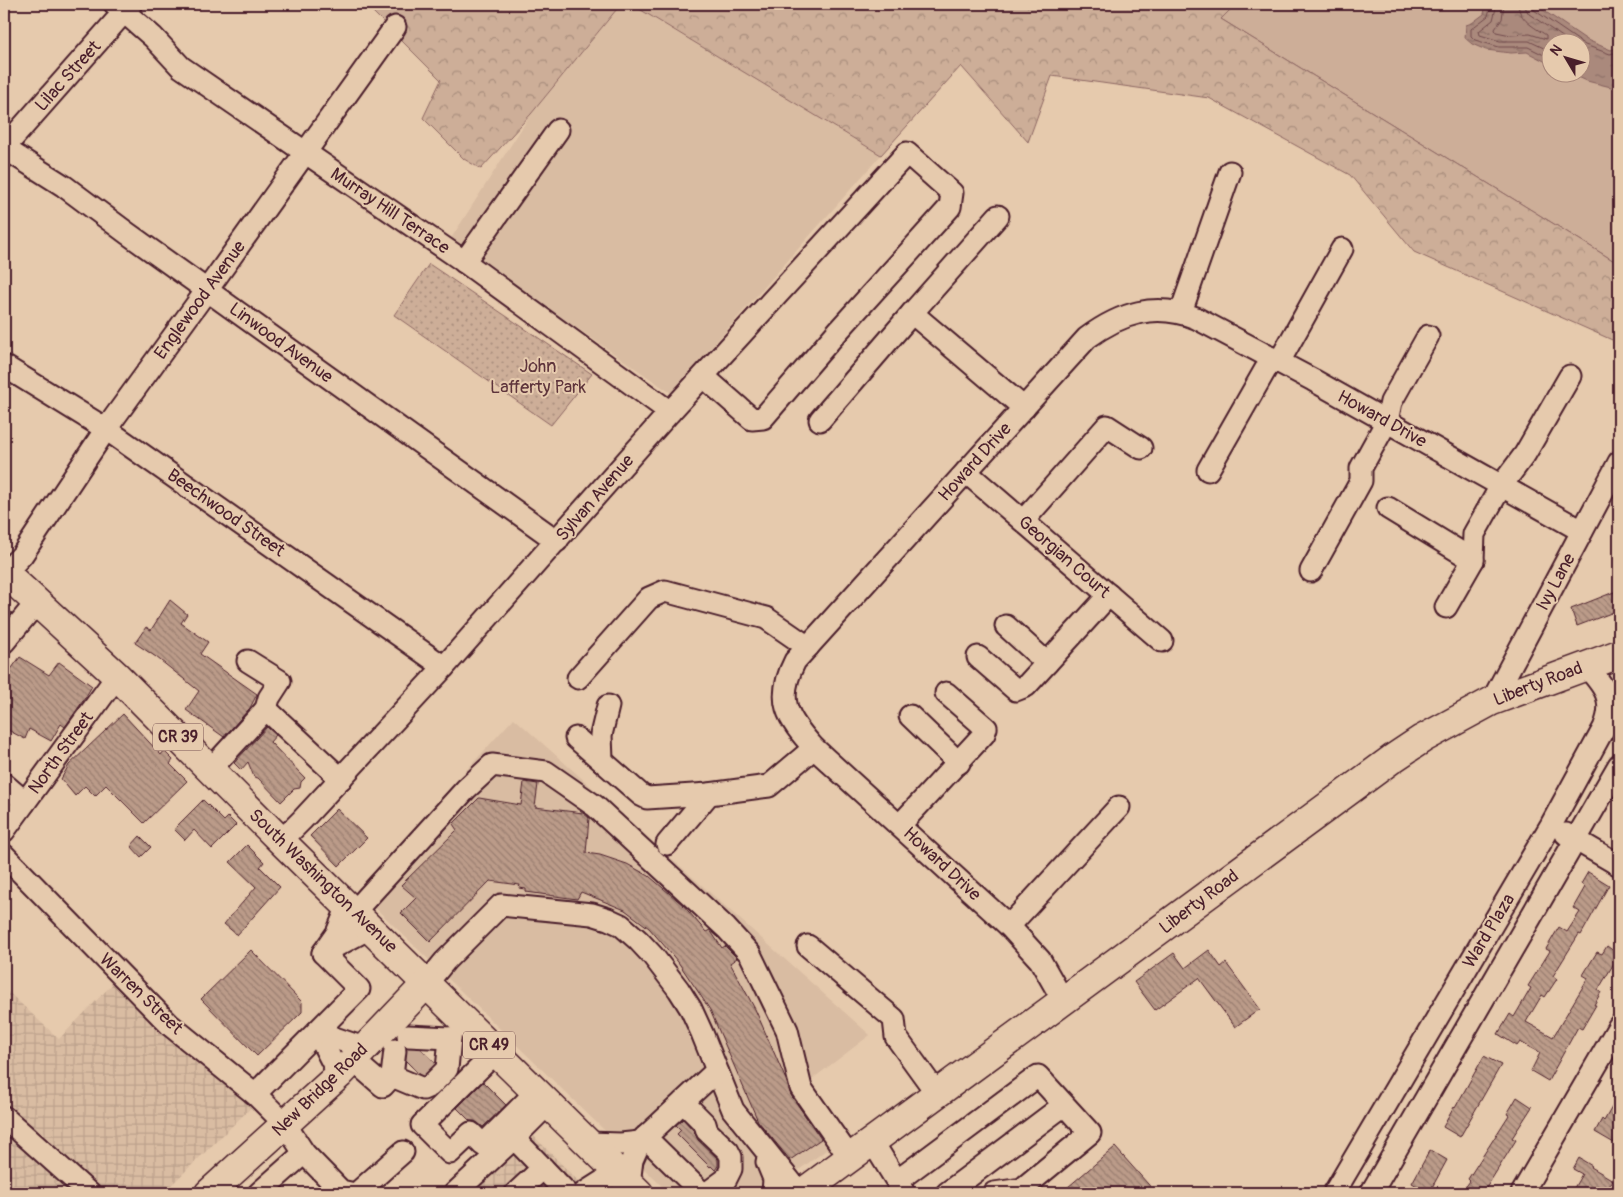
<svg xmlns="http://www.w3.org/2000/svg" width="1623" height="1197" font-family="Pangolin,sans-serif">
  <style>
    .built { fill: #d9bca2 }
    .industrial { fill: url(#industrial-grid) }
    .green { fill: #cdae98; stroke: #8c6662; fill-rule: evenodd }
    .forest { fill: url(#forest-crowns); stroke: #8c6662 }
    .park { fill: url(#park-dots); stroke: #8c6662 }
    .water { fill: url(#water-ripples); stroke: #845f5c }
    .lines { fill: none; stroke-linecap: round; stroke-linejoin: round }
    .shore { stroke: #70494b; stroke-width: 1 }
    .building { fill: url(#building-back-hatch); stroke: #4a1f2b }
    .minor-tunnel { stroke: #c7a893; stroke-width: 21; stroke-dasharray: 21 11; stroke-linecap: butt }
    .minor-casing { stroke: #4a1f2b; stroke-width: 25 }
    .major-casing { stroke: #4a1f2b; stroke-width: 31 }
    .minor { stroke: #e6caad; stroke-width: 21 }
    .major { stroke: #e6caad; stroke-width: 28 }
    .labels { text-anchor: middle; dominant-baseline: central; stroke-width: 4; stroke-linejoin: round; paint-order: stroke }
    .shield { fill: #e6caad; stroke: #795252; stroke-width: 1 }
    .shield-label { font-size: 16px; font-weight: bold; fill: #4a1f2b }
    .street-label { font-size: 18px; fill: #4a1f2b; stroke: #e6caad }
    .park-label { font-size: 18px; fill: #5e343b; stroke: #e6caad }
  </style>
  <defs>
    <pattern id="industrial-grid" width="8" height="8" patternUnits="userSpaceOnUse" patternTransform="scale(1.25)"><rect width="8" height="8" fill="#d9bca2"/><path d="M0 4h8M4 0v8" fill="none" stroke="#bca18c"/></pattern>
    <pattern id="forest-crowns" width="20" height="18" patternUnits="userSpaceOnUse" patternTransform="scale(1.25)"><rect width="20" height="18" fill="#cdae98"/><path d="M2 6a3 3 0 1 1 6 0M12 15a3 3 0 1 1 6 0" fill="none" stroke="#a88d7c"/></pattern>
    <pattern id="park-dots" width="8" height="8" patternUnits="userSpaceOnUse" patternTransform="scale(1.25)"><rect width="8" height="8" fill="#cdae98"/><path d="M2 2h.1M6 6h.1" fill="none" stroke="#a88d7c" stroke-width="1.8" stroke-linecap="round"/></pattern>
    <pattern id="water-ripples" width="26" height="14" patternUnits="userSpaceOnUse" patternTransform="scale(1.25)"><rect width="26" height="14" fill="#aa897c"/><path d="M2 4q2-2 4 0t4 0M15 11q2-2 4 0t4 0" fill="none" stroke="#8c6f66"/></pattern>
    <pattern id="building-back-hatch" width="6" height="6" patternUnits="userSpaceOnUse" patternTransform="scale(1.25)"><rect width="6" height="6" fill="#bb9b89"/><path d="M-1 5l2 2M0 0l6 6M5-1l2 2" fill="none" stroke="#9a7e70"/></pattern>
  </defs>
  <rect width="100%" height="100%" fill="#e6caad"/>
  <filter id="ink" filterUnits="userSpaceOnUse"><feTurbulence type="fractalNoise" baseFrequency=".02" numOctaves="2"/><feDisplacementMap in="SourceGraphic" scale="10" xChannelSelector="R" yChannelSelector="G"/><feConvolveMatrix kernelMatrix="1 2 1 2 8 2 1 2 1" color-interpolation-filters="sRGB"/></filter>
  <g filter="url(#ink)">
    <g class="built">
      <path d="M 621,4 L 631,4 L 881,155 L 671,393 L 450,240 L 531,114 Z"/>
      <path d="M 514,718 L 870,1035 L 807,1083 L 840,1140 L 767,1193 L 669,1193 L 357,890 Z"/>
    </g>
    <g class="industrial">
      <path d="M 130,966 L 259,1100 L 163,1193 L 4,1193 L 4,988 L 59,1039 Z"/>
      <path d="M 519,1121 L 590,1193 L 441,1193 Z"/>
    </g>
    <path class="green" d="M 1236,4 L 1619,4 L 1619,264 L 1221,19 ZM 1550,42 L 1580,42 L 1580,72 L 1550,72 Z"/>
    <g class="forest">
      <path d="M 365,4 L 621,4 L 531,114 L 481,169 L 464,159 L 423,118 L 441,80 Z"/>
      <path d="M 631,4 L 1236,4 L 1221,19 L 1619,264 L 1619,343 L 1414,252 L 1350,175 L 1209,98 L 1052,76 L 1028,142 L 961,66 L 881,155 Z"/>
    </g>
    <path class="park" d="M 429,264 L 592,374 L 551,425 L 394,315 Z"/>
    <path class="water" d="M 1486,4 L 1534,4 L 1587,40 L 1611,50 L 1619,47 L 1619,89 L 1587,81 L 1569,73 L 1580,72 L 1580,42 L 1550,42 L 1550,64 L 1527,52 L 1511,53 L 1486,50 L 1472,44 L 1465,38 L 1466,25 L 1472,23 L 1484,14 Z"/>
    <g class="lines">
      <g class="shore">
        <path d="M 1491,4 L 1488,16 L 1471,29 L 1471,36 L 1475,40 L 1499,47 L 1528,47 L 1550,58"/>
        <path d="M 1497,4 L 1493,20 L 1479,31 L 1480,35 L 1500,41 L 1529,41 L 1550,51"/>
        <path d="M 1504,4 L 1502,19 L 1495,29 L 1496,32 L 1511,35 L 1530,34 L 1546,39 L 1546,35 C 1534,27 1519,20 1518,4"/>
        <path d="M 1525,4 L 1526,9 L 1529,14 L 1570,42"/>
        <path d="M 1532,4 L 1534,10 L 1585,45 L 1610,54 L 1619,52"/>
      </g>
    </g>
    <g class="building">
      <path d="M 1619,590 L 1619,610 L 1577,626 L 1571,609 Z"/>
      <path d="M 170,600 L 187,614 L 181,623 L 208,642 L 200,654 L 257,694 L 250,708 L 224,737 L 186,710 L 199,691 L 156,657 L 135,643 L 146,627 L 151,630 Z"/>
      <path d="M 4,605 L 12,613 L 4,623 Z"/>
      <path d="M 20,657 L 49,675 L 59,662 L 92,686 L 85,698 L 65,727 L 61,724 L 51,741 L 29,729 L 25,739 L 4,728 L 4,679 Z"/>
      <path d="M 123,714 L 161,755 L 164,751 L 173,760 L 170,764 L 187,781 L 144,823 L 106,785 L 95,796 L 85,786 L 75,796 L 61,779 L 69,765 Z"/>
      <path d="M 267,727 L 276,735 L 270,742 L 305,778 L 301,782 L 300,788 L 294,789 L 281,802 L 258,778 L 254,777 L 248,762 L 241,770 L 234,763 Z"/>
      <path d="M 524,782 L 538,784 L 535,807 L 583,813 L 589,818 L 586,853 L 600,855 L 627,864 L 649,876 L 683,905 L 706,932 L 710,930 L 722,948 L 725,946 L 737,958 L 730,963 L 755,1009 L 786,1080 L 791,1095 L 821,1139 L 790,1160 L 758,1121 L 710,1010 L 699,993 L 678,962 L 662,943 L 649,928 L 625,910 L 581,892 L 577,899 L 526,892 L 526,889 L 519,888 L 520,885 L 490,881 L 430,942 L 401,913 L 416,898 L 401,885 L 457,830 L 453,824 L 479,798 L 521,805 Z"/>
      <path d="M 203,800 L 224,821 L 228,817 L 236,825 L 212,849 L 194,830 L 185,840 L 174,829 Z"/>
      <path d="M 337,809 L 367,838 L 339,866 L 310,836 Z"/>
      <path d="M 140,836 L 151,847 L 141,857 L 131,846 Z"/>
      <path d="M 247,845 L 264,862 L 260,867 L 280,887 L 237,935 L 224,924 L 256,887 L 230,862 Z"/>
      <path d="M 1588,872 L 1609,885 L 1581,935 L 1579,934 L 1553,976 L 1557,979 L 1545,997 L 1542,995 L 1526,1022 L 1553,1037 L 1588,978 L 1583,975 L 1597,952 L 1602,954 L 1607,946 L 1619,955 L 1598,990 L 1601,992 L 1594,1005 L 1596,1005 L 1582,1029 L 1578,1027 L 1548,1081 L 1531,1071 L 1540,1053 L 1520,1042 L 1517,1046 L 1498,1034 L 1510,1014 L 1514,1017 L 1531,988 L 1528,986 L 1550,951 L 1546,949 L 1559,927 L 1567,932 L 1580,912 L 1573,908 L 1585,887 L 1581,884 Z"/>
      <path d="M 251,950 L 302,1002 L 302,1012 L 257,1056 L 201,999 Z"/>
      <path d="M 1209,950 L 1221,967 L 1226,963 L 1260,1009 L 1235,1027 L 1199,978 L 1155,1010 L 1134,982 L 1174,953 L 1185,968 Z"/>
      <path d="M 407,1048 L 421,1049 L 435,1063 L 423,1075 L 419,1074 L 406,1061 Z"/>
      <path d="M 1484,1056 L 1501,1065 L 1460,1137 L 1443,1127 L 1454,1107 L 1455,1108 Z"/>
      <path d="M 483,1082 L 506,1105 L 483,1127 L 475,1121 L 470,1121 L 457,1108 Z"/>
      <path d="M 1619,1095 L 1619,1134 L 1614,1143 L 1595,1132 L 1602,1119 L 1604,1121 Z"/>
      <path d="M 1517,1097 L 1532,1107 L 1512,1138 L 1516,1140 L 1483,1193 L 1461,1193 L 1470,1181 L 1468,1179 L 1509,1115 L 1507,1114 Z"/>
      <path d="M 683,1119 L 694,1131 L 698,1140 L 718,1159 L 718,1166 L 715,1170 L 711,1166 L 710,1167 L 677,1134 L 681,1130 L 676,1125 Z"/>
      <path d="M 1115,1147 L 1156,1193 L 1061,1193 Z"/>
      <path d="M 1430,1150 L 1447,1160 L 1429,1193 L 1414,1193 L 1417,1186 L 1412,1183 Z"/>
      <path d="M 1579,1158 L 1592,1166 L 1591,1167 L 1613,1180 L 1605,1193 L 1583,1193 L 1574,1188 L 1582,1174 L 1573,1169 Z"/>
    </g>
    <g class="lines">
      <g class="minor-tunnel">
        <path d="M 407,1061 L 420,1048"/>
        <path d="M 419,1074 L 433,1061"/>
      </g>
      <g class="minor-casing">
        <g id="minor">
          <path d="M 115,4 L 153,37 L 181,67 L 459,258 L 670,412"/>
          <path d="M 4,148 L 64,186 L 127,233 L 557,541"/>
          <path d="M 4,148 L 131,4"/>
          <path d="M 998,216 L 912,313 L 1024,408"/>
          <path d="M 464,262 L 558,130"/>
          <path d="M 1181,312 L 1230,172"/>
          <path d="M 1279,362 L 1342,249"/>
          <path d="M 4,366 L 106,429 L 444,667"/>
          <path d="M 820,420 L 912,313"/>
          <path d="M 1208,470 L 1272,358"/>
          <path d="M 966,472 L 1162,641"/>
          <path d="M 1388,508 L 1473,560"/>
          <path d="M 1023,521 L 1107,426 L 1141,448"/>
          <path d="M 1311,571 L 1361,481 L 1361,468 L 1387,421 L 1391,402 L 1428,336"/>
          <path d="M 5,573 L 22,555 L 106,429 L 207,290 L 395,27"/>
          <path d="M 1446,607 L 1473,560 L 1474,534 L 1501,486 L 1525,454 L 1570,376"/>
          <path d="M 1006,626 L 1047,663"/>
          <path d="M 4,642 L 37,602"/>
          <path d="M 978,657 L 1016,690 L 1026,686 L 1109,595"/>
          <path d="M 248,661 L 280,681 L 269,698 L 266,709"/>
          <path d="M 578,678 L 649,598 L 665,591 L 766,618 L 808,647"/>
          <path d="M 1492,701 L 1619,462"/>
          <path d="M 910,716 L 959,763"/>
          <path d="M 576,738 L 641,795 L 647,798 L 709,794"/>
          <path d="M 602,760 L 601,735 L 608,706"/>
          <path d="M 210,770 L 266,709 L 341,779"/>
          <path d="M 4,784 L 25,802"/>
          <path d="M 900,825 L 984,734 L 986,728 L 946,693"/>
          <path d="M 4,831 L 117,676"/>
          <path d="M 1566,834 L 1619,865"/>
          <path d="M 281,841 L 302,820 L 444,667 L 670,412 L 703,376 L 907,153 L 952,193 L 950,207 L 838,331 L 763,418 L 752,419 L 703,376"/>
          <path d="M 667,844 L 709,794 L 769,786 L 814,748"/>
          <path d="M 4,855 L 170,1025 L 255,1094 L 285,1124 L 304,1153 L 341,1191 L 350,1193"/>
          <path d="M 348,906 L 337,933 L 323,953 L 370,928"/>
          <path d="M 354,912 L 466,789 L 492,765 L 546,772 L 595,806 L 726,928 L 750,954 L 787,1030 L 801,1088 L 850,1158"/>
          <path d="M 1009,926 L 1119,807"/>
          <path d="M 808,946 L 894,1019 L 896,1037 L 938,1095"/>
          <path d="M 427,983 L 445,961 L 501,905 L 592,914 L 608,919 L 621,925 L 638,940 L 653,956 L 679,990 L 691,1009 L 702,1033 L 733,1110 L 800,1193"/>
          <path d="M 1064,1002 L 1040,960 L 1009,926 L 814,748 C 787,718 775,700 795,661 L 1087,338 C 1121,313 1155,302 1196,318 L 1313,380 L 1582,531"/>
          <path d="M 317,1032 L 364,1048"/>
          <path d="M 317,1032 L 339,1075"/>
          <path d="M 408,1036 L 450,1038"/>
          <path d="M 496,1052 L 422,1125 L 450,1153 L 471,1133 L 483,1145 L 536,1092"/>
          <path d="M 353,1060 L 383,1086 L 392,1076 L 395,1050"/>
          <path d="M 392,1076 L 423,1089 L 430,1086 L 447,1069 L 450,1038"/>
          <path d="M 255,1094 L 359,989 L 323,953"/>
          <path d="M 683,1102 L 705,1124 L 707,1131 L 728,1151 L 731,1157 L 731,1169 L 726,1179 L 707,1193"/>
          <path d="M 548,1104 L 514,1138 L 567,1193"/>
          <path d="M 4,1117 L 89,1193"/>
          <path d="M 645,1137 L 702,1193"/>
          <path d="M 872,1141 L 904,1193"/>
          <path d="M 588,1143 L 621,1144 L 640,1142"/>
          <path d="M 769,1156 L 767,1162 L 774,1179 L 773,1193"/>
          <path d="M 897,1181 L 1038,1076 L 1090,1133 L 1022,1189 L 994,1193"/>
          <path d="M 629,1184 L 632,1160 L 640,1142 L 711,1076 L 718,1073"/>
          <path d="M 259,1193 L 304,1153"/>
          <path d="M 357,1193 L 403,1152"/>
          <path d="M 455,1193 L 514,1138"/>
          <path d="M 516,1193 L 543,1168"/>
          <path d="M 584,1193 L 617,1172"/>
          <path d="M 947,1193 L 1064,1105"/>
          <path d="M 1334,1193 L 1551,825 L 1604,728 C 1616,700 1604,686 1586,666"/>
          <path d="M 1371,1193 L 1619,765"/>
          <path d="M 1522,1193 L 1619,1026"/>
        </g>
      </g>
      <g class="major-casing">
        <g id="major">
          <path d="M 4,572 L 117,676 L 281,841 L 639,1193"/>
          <path d="M 209,1193 L 339,1075 L 427,983"/>
          <path d="M 802,1193 L 1392,759 L 1422,739 L 1492,701 L 1619,654"/>
        </g>
      </g>
      <use href="#minor" class="minor"/>
      <use href="#major" class="major"/>
    </g>
  </g>
  <g class="labels">
    <g class="shield">
      <rect x="153" y="723.5" width="50" height="27" rx="4"/>
      <rect x="463" y="1031.5" width="52" height="27" rx="4"/>
    </g>
    <g class="shield-label">
      <text x="178" y="737">CR 39</text>
      <text x="489" y="1045">CR 49</text>
    </g>
    <g class="street-label">
      <text transform="translate(68 76) rotate(-48)">Lilac Street</text>
      <text transform="translate(390 211) rotate(34)">Murray Hill Terrace</text>
      <text transform="translate(200 300) rotate(-54)">Englewood Avenue</text>
      <text transform="translate(281 343) rotate(36)">Linwood Avenue</text>
      <text transform="translate(1382 419) rotate(29)">Howard Drive</text>
      <text transform="translate(975 462) rotate(-48)">Howard Drive</text>
      <text transform="translate(595 498) rotate(-49)">Sylvan Avenue</text>
      <text transform="translate(226 513) rotate(35)">Beechwood Street</text>
      <text transform="translate(1064 557) rotate(41)">Georgian Court</text>
      <text transform="translate(1556 582) rotate(-62)">Ivy Lane</text>
      <text transform="translate(1538 684) rotate(-21)">Liberty Road</text>
      <text transform="translate(61 753) rotate(-54)">North Street</text>
      <text transform="translate(942 864) rotate(43)">Howard Drive</text>
      <text transform="translate(323 881) rotate(44)">South Washington Avenue</text>
      <text transform="translate(1199 902) rotate(-37)">Liberty Road</text>
      <text transform="translate(1489 931) rotate(-59)">Ward Plaza</text>
      <text transform="translate(141 994) rotate(44)">Warren Street</text>
      <text transform="translate(320 1090) rotate(-44)">New Bridge Road</text>
    </g>
    <g class="park-label">
      <text x="538" y="366">John<tspan x="538" dy="21">Lafferty Park</tspan></text>
    </g>
  </g>
  <rect width="1623" height="1197" fill="none" stroke="#e6caad" stroke-width="20"/>
  <rect x="10" y="10" width="1603" height="1177" fill="none" stroke="#4a1f2b" stroke-width="2" filter="url(#ink)"/>
  <g transform="translate(1566 58) rotate(308)"><circle r="24" fill="#e6caad" stroke="#a88679"/>
  <path d="M0-4L9 19L0 12L-9 19Z" fill="#4a1f2b"/>
  <text y="-8" font-size="14" font-weight="bold" text-anchor="middle" fill="#4a1f2b">N</text>
  </g>
</svg>
